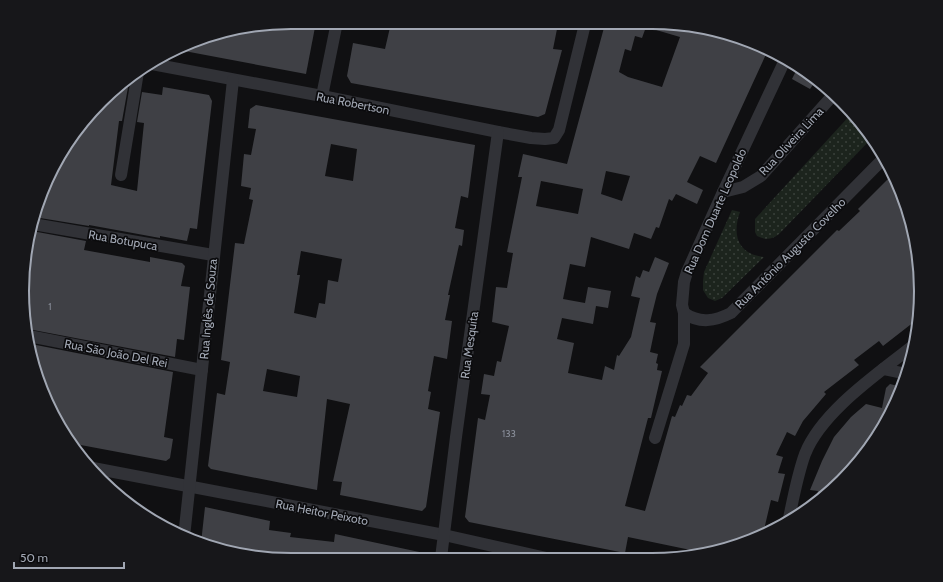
<svg xmlns="http://www.w3.org/2000/svg" width="943" height="582" font-family="Cabin,sans-serif">
  <style>
    .green { fill: url(#green-dots) }
    .building { fill: #3f4045; fill-rule: evenodd }
    .lines { fill: none; stroke-linecap: round; stroke-linejoin: round }
    .minor { stroke: #313237; stroke-width: 12 }
    .labels { text-anchor: middle; dominant-baseline: central; stroke-width: 3.5; stroke-linejoin: round; paint-order: stroke }
    .number-label { font-size: 10px; fill: #888d98 }
    .street-label { font-size: 12px; fill: #a1a7b3; stroke: #0b0b0d }
    .rim { fill: none; stroke: #a1a7b3; stroke-width: 2 }
  </style>
  <defs>
    <pattern id="green-dots" width="8" height="8" patternUnits="userSpaceOnUse"><rect width="8" height="8" fill="#1c241d"/><path d="M2 2h.1M6 6h.1" fill="none" stroke="#3a413b" stroke-width="1.8" stroke-linecap="round"/></pattern>
  </defs>
  <rect width="100%" height="100%" fill="#101012"/>
  <g class="green">
    <path d="M 853,112 L 872,138 L 779,234 C 771,240 766,240 757,236 L 755,232 L 755,219 Z"/>
    <path d="M 732,210 L 740,212 C 732,234 737,254 764,257 L 722,298 L 715,301 L 708,298 L 703,290 L 703,281 L 704,272 Z"/>
  </g>
  <g class="building">
    <path d="M 291,22 L 316,22 L 306,74 L 179,50 L 205,36 Z"/>
    <path d="M 391,23 L 558,24 L 553,49 L 562,50 L 545,114 L 538,117 L 351,83 L 347,76 L 353,43 L 385,49 Z"/>
    <path d="M 605,24 L 675,24 L 685,27 L 687,24 L 755,42 L 768,50 L 716,163 L 700,156 L 687,182 L 703,190 L 697,204 L 676,194 L 672,201 L 669,199 L 659,228 L 656,227 L 651,239 L 634,233 L 629,249 L 591,237 L 585,267 L 570,264 L 563,299 L 585,303 L 588,287 L 611,291 L 608,308 L 596,306 L 593,324 L 562,318 L 557,339 L 574,343 L 568,373 L 602,380 L 605,366 L 614,370 L 617,355 L 619,356 L 631,337 L 640,298 L 631,296 L 636,276 L 640,278 L 643,270 L 649,272 L 655,257 L 669,263 L 657,294 L 650,322 L 656,323 L 650,352 L 658,354 L 656,363 L 658,364 L 657,370 L 662,371 L 651,418 L 648,418 L 625,506 L 645,511 L 672,416 L 675,417 L 680,405 L 682,406 L 687,395 L 691,396 L 708,373 L 700,367 L 837,230 L 839,231 L 860,211 L 858,209 L 893,174 L 907,204 L 919,256 L 920,308 L 919,318 L 883,346 L 879,341 L 854,360 L 859,365 L 824,392 L 826,394 L 803,421 L 795,436 L 787,432 L 776,455 L 783,457 L 778,473 L 785,474 L 778,502 L 771,500 L 763,534 L 722,551 L 717,552 L 705,549 L 705,553 L 628,537 L 625,553 L 469,522 L 465,517 L 478,418 L 485,420 L 490,395 L 481,394 L 484,374 L 494,376 L 497,361 L 501,362 L 509,326 L 492,322 L 496,287 L 507,288 L 513,253 L 507,252 L 522,177 L 518,177 L 523,154 L 567,164 ZM 646,27 L 680,37 L 662,87 L 628,77 L 619,72 L 625,49 L 631,51 L 635,36 L 642,38 ZM 606,171 L 630,176 L 622,201 L 601,194 ZM 541,181 L 583,189 L 578,214 L 536,206 Z"/>
    <path d="M 798,67 L 817,79 L 810,89 L 792,79 Z"/>
    <path d="M 130,76 L 122,121 L 119,121 L 111,185 L 137,191 L 144,123 L 137,122 L 142,92 L 162,95 L 163,87 L 209,95 L 212,101 L 197,229 L 190,228 L 187,241 L 160,236 L 160,238 L 89,225 L 89,226 L 34,217 L 36,205 L 67,141 Z"/>
    <path d="M 256,105 L 475,145 L 468,198 L 461,196 L 455,228 L 464,230 L 462,246 L 459,245 L 448,295 L 450,295 L 445,320 L 452,321 L 447,359 L 434,356 L 428,391 L 431,392 L 428,409 L 440,412 L 426,507 L 422,511 L 340,495 L 342,482 L 333,481 L 350,404 L 327,399 L 317,490 L 211,469 L 208,466 L 217,393 L 225,395 L 230,362 L 221,360 L 235,243 L 244,244 L 253,200 L 249,199 L 251,188 L 241,186 L 244,154 L 251,155 L 256,129 L 248,128 L 250,109 ZM 331,144 L 357,149 L 353,181 L 325,176 ZM 301,251 L 342,259 L 338,282 L 328,280 L 325,304 L 319,303 L 316,318 L 294,313 L 300,275 L 297,275 ZM 267,369 L 300,376 L 297,397 L 263,391 Z"/>
    <path d="M 32,231 L 86,241 L 84,250 L 150,262 L 150,257 L 182,263 L 185,266 L 181,286 L 190,287 L 184,340 L 177,339 L 175,357 L 28,329 L 22,290 Z"/>
    <path d="M 31,344 L 173,372 L 164,437 L 173,439 L 170,458 L 166,461 L 70,443 L 36,377 Z"/>
    <path d="M 890,384 L 902,387 L 893,410 L 866,455 L 829,493 L 815,504 L 818,491 L 810,490 L 822,461 L 834,437 L 851,417 L 866,404 L 882,408 L 886,388 Z"/>
    <path d="M 205,507 L 270,521 L 269,530 L 291,533 L 290,537 L 334,542 L 335,534 L 424,553 L 424,558 L 265,558 L 249,556 L 201,543 Z"/>
  </g>
  <g class="lines">
    <g class="minor">
      <path d="M 152,64 L 322,96 L 498,132 L 531,138 L 545,139 L 554,138 L 559,130 L 585,24"/>
      <path d="M 322,96 L 337,22"/>
      <path d="M 121,175 L 138,72"/>
      <path d="M 723,192 L 743,187 L 761,176 L 834,94"/>
      <path d="M 33,224 L 213,255"/>
      <path d="M 684,313 C 700,324 715,321 731,313 L 885,157"/>
      <path d="M 29,336 L 202,370"/>
      <path d="M 883,369 L 907,374"/>
      <path d="M 655,438 L 684,344 L 684,313 L 682,305 L 684,282 L 687,272 L 723,192 L 785,60"/>
      <path d="M 93,468 L 444,535 L 551,559"/>
      <path d="M 788,523 C 793,500 797,476 805,454 C 822,411 879,373 914,345"/>
      <path d="M 184,537 L 233,80"/>
      <path d="M 441,558 L 456,437 L 498,132"/>
    </g>
  </g>
  <g class="labels">
    <g class="number-label">
      <text x="50" y="306">1</text>
      <text x="509" y="433">133</text>
    </g>
    <g class="street-label">
      <text transform="translate(353 103) rotate(11)">Rua Robertson</text>
      <text transform="translate(791 141) rotate(-47)">Rua Oliveira Lima</text>
      <text transform="translate(715 211) rotate(-66)">Rua Dom Duarte Leopoldo</text>
      <text transform="translate(123 240) rotate(10)">Rua Botupuca</text>
      <text transform="translate(790 253) rotate(-45)">Rua Antônio Augusto Covelho</text>
      <text transform="translate(208 309) rotate(-85)">Rua Inglês de Souza</text>
      <text transform="translate(469 345) rotate(-82)">Rua Mesquita</text>
      <text transform="translate(116 353) rotate(11)">Rua São João Del Rei</text>
      <text transform="translate(322 512) rotate(11)">Rua Heitor Peixoto</text>
    </g>
  </g>
  <path d="M0 0H943V582H0ZM291 29H652A262 262 0 0 1 914 291V291A262 262 0 0 1 652 553H291A262 262 0 0 1 29 291V291A262 262 0 0 1 291 29Z" fill="#17171a" fill-rule="evenodd"/>
  <path class="rim" d="M291 29H652A262 262 0 0 1 914 291V291A262 262 0 0 1 652 553H291A262 262 0 0 1 29 291V291A262 262 0 0 1 291 29Z"/>
  <path d="M14 562v6h110v-6" fill="none" stroke="#a1a7b3" stroke-width="2"/>
  <text x="20" y="562" font-size="12" fill="#a1a7b3" stroke="#0b0b0d" stroke-width="3" paint-order="stroke">50 m</text>
</svg>
